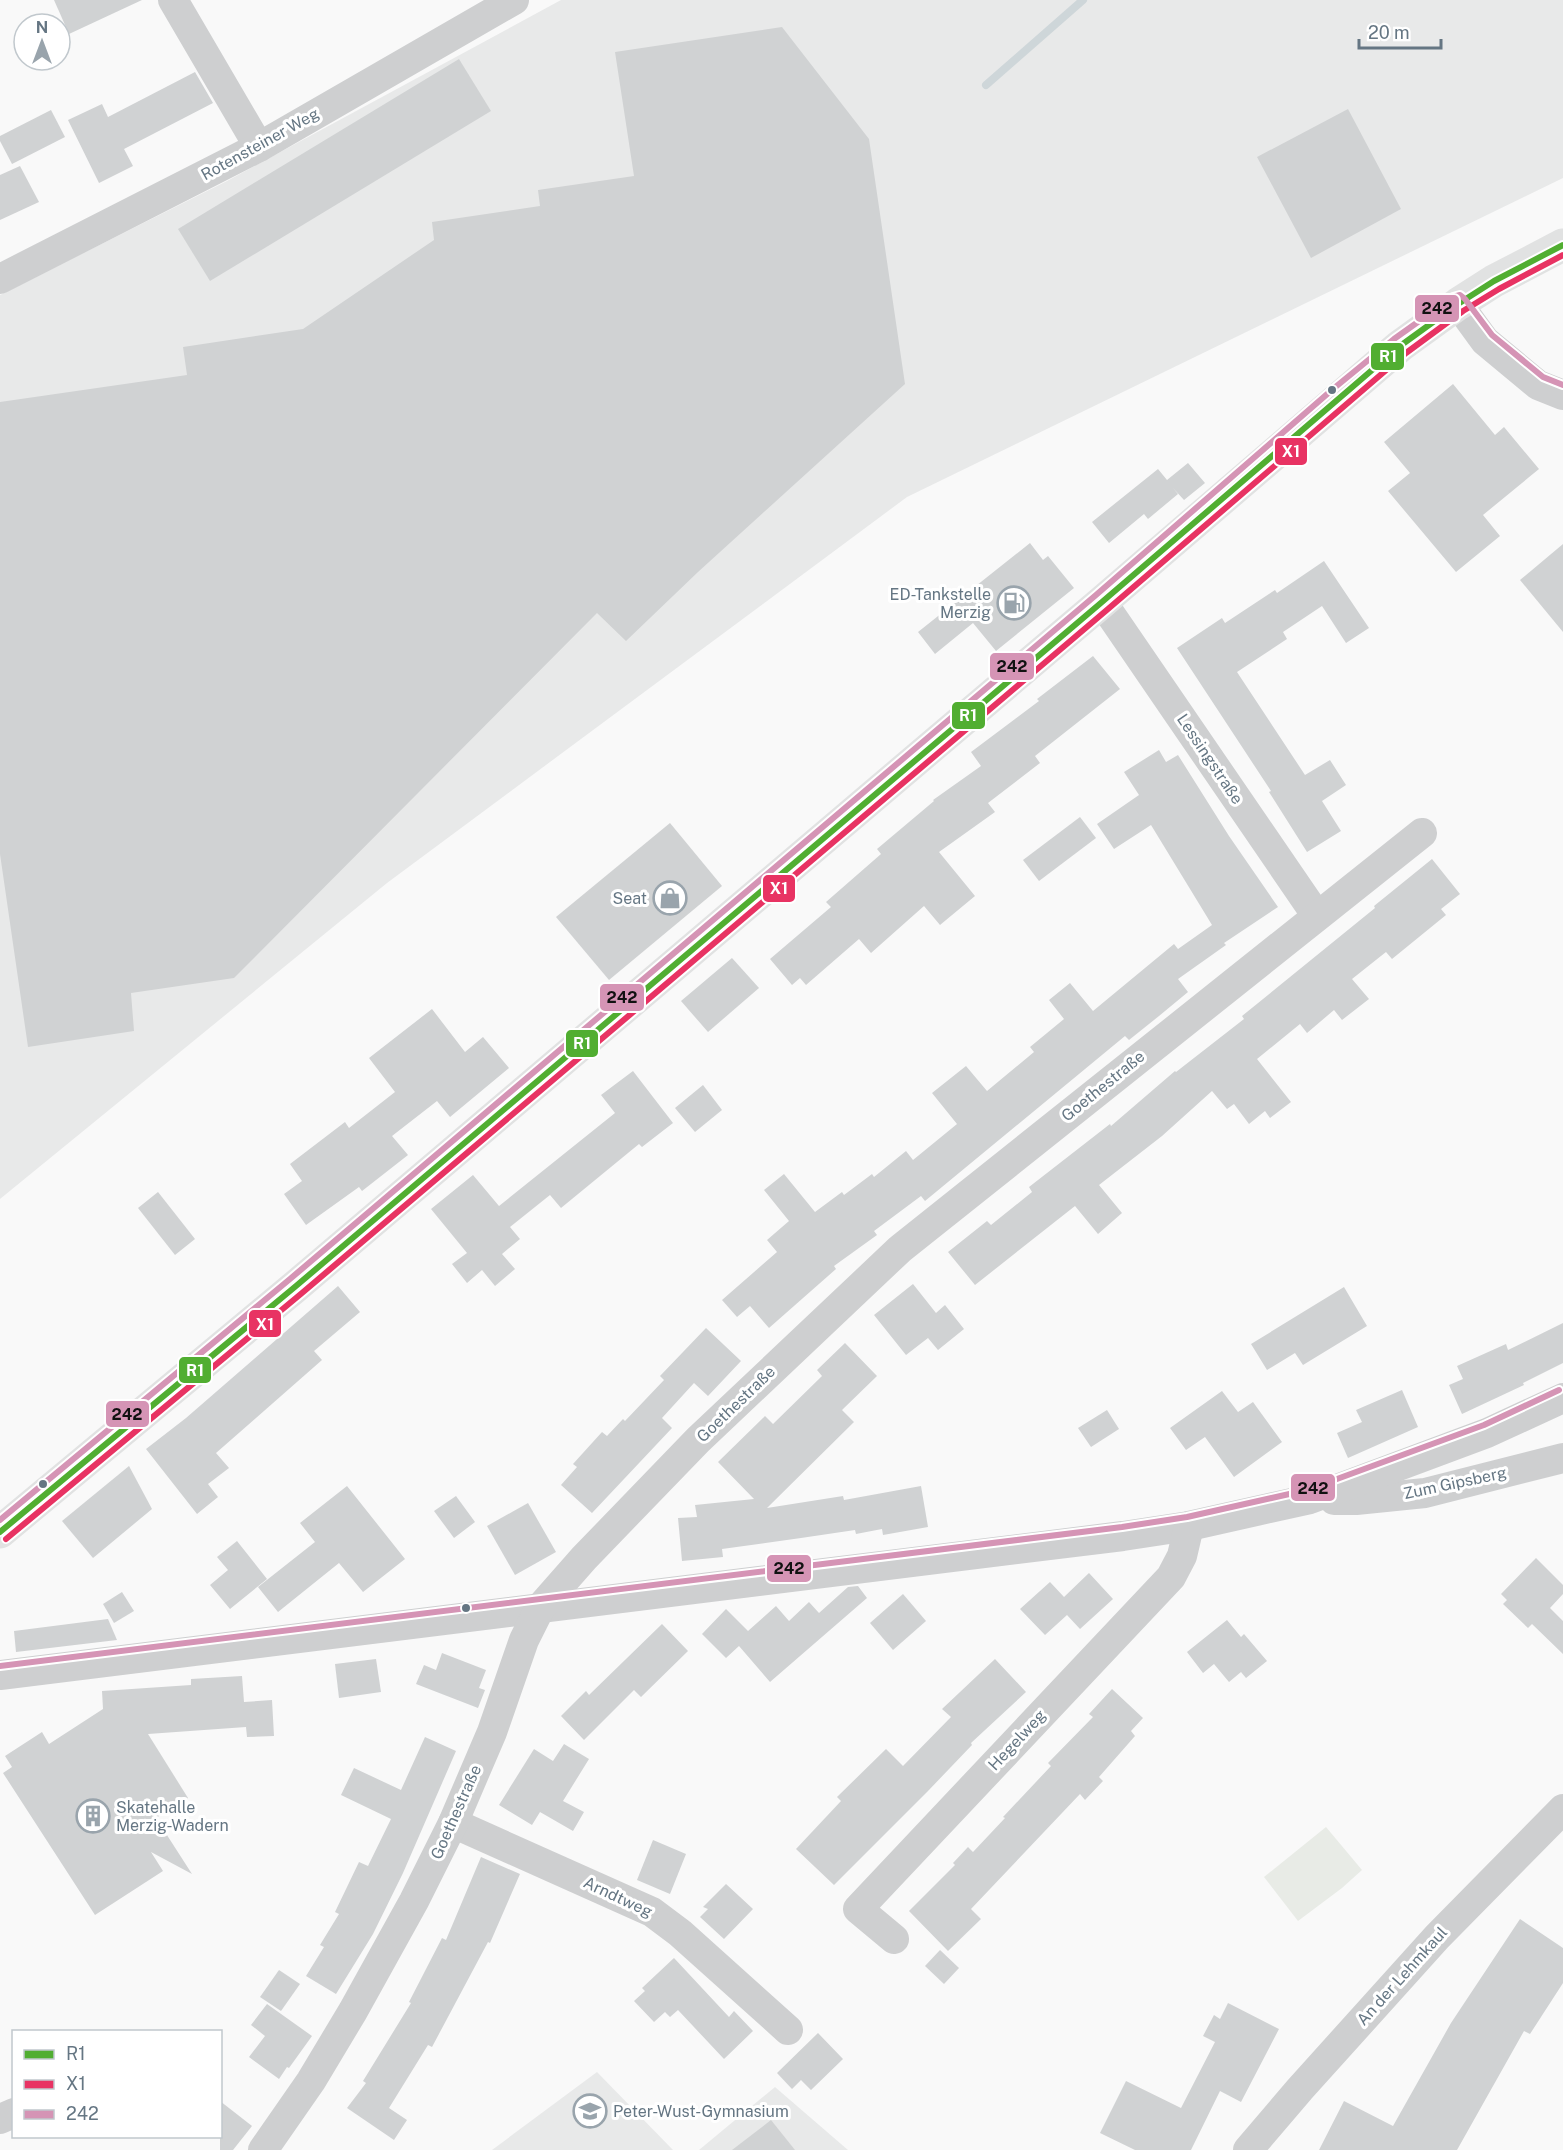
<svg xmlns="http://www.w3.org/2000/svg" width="1563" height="2150" font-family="'Public Sans',sans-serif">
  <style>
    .built { fill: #e8e9e9 }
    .green { fill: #e8ebe6 }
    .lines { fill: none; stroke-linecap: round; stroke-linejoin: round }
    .stream { stroke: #ced6d9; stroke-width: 8 }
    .building { fill: #d0d2d3 }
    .minor { stroke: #cecfd0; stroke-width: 30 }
    .major { stroke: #e1e2e2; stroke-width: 33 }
    .bus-1-casing { stroke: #fff; stroke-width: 10 }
    .bus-2-casing { stroke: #fff; stroke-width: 10 }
    .bus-3-casing { stroke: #fff; stroke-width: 10 }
    .bus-1 { stroke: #51ae31; stroke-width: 6 }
    .bus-2 { stroke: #e83363; stroke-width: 6 }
    .bus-3 { stroke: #d594b5; stroke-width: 6 }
    .bus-dot { fill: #657683; stroke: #fff; stroke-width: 2 }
    .labels { text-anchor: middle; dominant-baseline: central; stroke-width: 6; stroke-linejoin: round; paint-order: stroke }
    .street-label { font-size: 16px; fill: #657683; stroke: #fff }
    .poi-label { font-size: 16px; fill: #657683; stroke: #fff; text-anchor: end }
    .line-badge { stroke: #fff; stroke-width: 2 }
    .badge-label { font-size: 16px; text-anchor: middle; font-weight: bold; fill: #fff }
    .pale-badge-label { font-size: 16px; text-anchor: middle; font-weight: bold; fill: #111 }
  </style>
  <rect width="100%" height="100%" fill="#f9f9f9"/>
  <g class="built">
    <path d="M 561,0 L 1563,0 L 1563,178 L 907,497 L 387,883 L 0,1199 L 0,295 L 227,181 Z"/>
    <path d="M 597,2072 L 673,2150 L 492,2150 Z"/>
    <path d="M 775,2087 L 848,2150 L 699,2150 Z"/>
  </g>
  <path class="green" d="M 1326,1827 L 1362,1870 L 1342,1888 L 1298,1921 L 1264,1877 Z"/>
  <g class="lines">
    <path class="stream" d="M 986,85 L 1083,0"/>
  </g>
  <g class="building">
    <path d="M 54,0 L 142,0 L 69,34 Z"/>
    <path d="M 782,27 L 869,139 L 905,384 L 698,572 L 626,641 L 597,613 L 234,978 L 131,993 L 134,1031 L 28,1047 L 0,854 L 0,402 L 187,375 L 183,347 L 303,329 L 434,240 L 432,222 L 540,206 L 538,190 L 634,176 L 615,52 Z"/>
    <path d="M 459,59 L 491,111 L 210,281 L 178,229 Z"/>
    <path d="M 195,72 L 213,103 L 124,149 L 133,166 L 99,183 L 68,120 L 102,104 L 108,117 Z"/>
    <path d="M 1348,109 L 1401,209 L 1311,258 L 1257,157 Z"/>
    <path d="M 51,110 L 65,137 L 12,164 L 0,141 L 0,136 Z"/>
    <path d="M 20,166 L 39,202 L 0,220 L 0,175 Z"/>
    <path d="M 1453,384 L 1495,435 L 1504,427 L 1539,469 L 1483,515 L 1500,536 L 1456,572 L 1388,491 L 1410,473 L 1384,442 Z"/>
    <path d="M 1188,463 L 1205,483 L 1184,500 L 1173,488 L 1178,494 L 1148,519 L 1144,514 L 1109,543 L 1092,522 L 1158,469 L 1167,480 Z"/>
    <path d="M 1030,543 L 1043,560 L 1048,556 L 1074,588 L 996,651 L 973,623 L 935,654 L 918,632 Z"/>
    <path d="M 1563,544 L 1563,632 L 1520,580 Z"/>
    <path d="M 1324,561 L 1369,628 L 1346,643 L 1322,606 L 1283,632 L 1287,639 L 1237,672 L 1305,775 L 1330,760 L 1346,785 L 1322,801 L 1341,831 L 1307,852 L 1269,792 L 1271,791 L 1177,648 L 1222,618 L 1225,623 L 1275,590 L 1277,593 Z"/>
    <path d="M 1093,656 L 1120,689 L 1035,756 L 1040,763 L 988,803 L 995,812 L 939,852 L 975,896 L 940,925 L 924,906 L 871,953 L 859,939 L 806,985 L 800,978 L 792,985 L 770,959 L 831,907 L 826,902 L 881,854 L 877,849 L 934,801 L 933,800 L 981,766 L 971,752 L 1039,701 L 1037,699 Z"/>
    <path d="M 1159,750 L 1166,762 L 1178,755 L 1229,836 L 1278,907 L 1224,943 L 1226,945 L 1178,979 L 1188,992 L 1159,1016 L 1129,1040 L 1125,1036 L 925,1201 L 921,1196 L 874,1231 L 877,1235 L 834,1266 L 836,1269 L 769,1328 L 750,1306 L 737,1317 L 722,1300 L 777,1252 L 767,1240 L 789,1221 L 764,1190 L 784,1174 L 815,1212 L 842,1192 L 844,1195 L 872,1174 L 874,1177 L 906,1151 L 913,1160 L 957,1124 L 932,1093 L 966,1066 L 987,1091 L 1034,1052 L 1030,1047 L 1064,1019 L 1049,1000 L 1070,983 L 1093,1011 L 1174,944 L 1178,949 L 1212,925 L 1151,825 L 1114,849 L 1097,824 L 1139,795 L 1124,772 Z"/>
    <path d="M 1080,817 L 1096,838 L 1039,881 L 1023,860 Z"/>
    <path d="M 670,823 L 722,886 L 609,980 L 556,917 Z"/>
    <path d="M 1432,859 L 1460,894 L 1441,909 L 1446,915 L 1392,959 L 1386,952 L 1352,979 L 1369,999 L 1342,1020 L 1334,1010 L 1307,1033 L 1300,1024 L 1257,1059 L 1291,1102 L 1270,1118 L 1265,1111 L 1249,1124 L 1234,1104 L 1227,1109 L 1212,1091 L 1162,1136 L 1099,1185 L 1122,1213 L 1098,1234 L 1075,1206 L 975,1285 L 948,1252 L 987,1221 L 991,1225 L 1032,1192 L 1029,1187 L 1110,1124 L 1111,1126 L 1175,1071 L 1176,1072 L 1244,1019 L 1242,1016 L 1375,908 L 1374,906 Z"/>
    <path d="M 732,958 L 759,988 L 708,1032 L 681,1001 Z"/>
    <path d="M 432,1009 L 465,1052 L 483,1037 L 509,1068 L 450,1117 L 437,1101 L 392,1136 L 408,1155 L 362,1191 L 359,1187 L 306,1225 L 284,1194 L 302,1181 L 290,1164 L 345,1122 L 349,1128 L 395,1092 L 369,1058 Z"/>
    <path d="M 633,1071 L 673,1123 L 642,1147 L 639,1144 L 561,1208 L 550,1195 L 510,1227 L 520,1239 L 502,1254 L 515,1269 L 495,1286 L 482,1270 L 467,1283 L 452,1264 L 467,1253 L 431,1209 L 473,1175 L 499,1206 L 615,1113 L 601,1095 Z"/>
    <path d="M 703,1085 L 722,1110 L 695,1132 L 675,1108 Z"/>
    <path d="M 158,1192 L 195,1239 L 175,1255 L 138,1208 Z"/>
    <path d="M 913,1284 L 936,1313 L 945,1305 L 964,1329 L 938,1350 L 928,1338 L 906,1355 L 874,1315 Z"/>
    <path d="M 338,1286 L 360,1312 L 314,1351 L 322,1360 L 216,1453 L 229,1468 L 208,1484 L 218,1497 L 197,1514 L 146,1449 L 186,1418 Z"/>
    <path d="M 1344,1287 L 1367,1326 L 1303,1365 L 1295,1353 L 1267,1370 L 1251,1344 Z"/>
    <path d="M 1563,1323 L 1563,1363 L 1523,1383 L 1524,1385 L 1462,1414 L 1449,1385 L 1463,1379 L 1457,1366 L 1506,1344 L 1508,1350 Z"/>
    <path d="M 706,1328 L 741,1361 L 708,1396 L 694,1383 L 662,1418 L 672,1428 L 592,1513 L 561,1485 L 577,1467 L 573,1464 L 602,1432 L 607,1436 L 623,1419 L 625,1421 L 664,1380 L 660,1376 Z"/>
    <path d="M 845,1343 L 877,1376 L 842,1410 L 854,1422 L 767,1508 L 843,1496 L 844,1500 L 921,1486 L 928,1527 L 883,1535 L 882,1529 L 856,1534 L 855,1530 L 801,1538 L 722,1549 L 723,1557 L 682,1561 L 678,1518 L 697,1517 L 695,1505 L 754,1499 L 718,1462 L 765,1416 L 773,1424 L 822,1376 L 817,1370 Z"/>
    <path d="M 1402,1390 L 1418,1427 L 1348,1458 L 1337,1433 L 1362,1422 L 1356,1410 Z"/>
    <path d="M 1222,1391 L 1238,1412 L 1253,1402 L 1282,1442 L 1234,1477 L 1205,1437 L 1186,1450 L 1170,1428 Z"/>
    <path d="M 1107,1410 L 1119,1429 L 1091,1447 L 1078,1428 Z"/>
    <path d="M 129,1466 L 152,1509 L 93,1558 L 62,1521 Z"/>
    <path d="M 347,1486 L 405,1559 L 363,1592 L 339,1563 L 278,1612 L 258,1587 L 315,1542 L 300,1523 Z"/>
    <path d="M 456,1496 L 475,1522 L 454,1538 L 434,1511 Z"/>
    <path d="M 528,1503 L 556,1552 L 515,1575 L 487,1526 Z"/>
    <path d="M 237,1541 L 267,1579 L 230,1609 L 210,1585 L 228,1570 L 217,1557 Z"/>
    <path d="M 1536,1558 L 1563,1585 L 1563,1594 L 1550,1608 L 1563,1621 L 1563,1654 L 1532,1624 L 1528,1628 L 1503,1604 L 1507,1600 L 1501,1594 Z"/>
    <path d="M 1089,1573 L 1113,1599 L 1080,1629 L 1067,1615 L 1045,1635 L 1020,1609 L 1050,1582 L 1064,1597 Z"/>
    <path d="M 858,1586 L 867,1598 L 770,1682 L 739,1646 L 726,1658 L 702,1634 L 726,1609 L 748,1631 L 776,1606 L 789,1621 L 809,1602 L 819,1613 L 848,1587 Z"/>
    <path d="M 122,1592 L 134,1611 L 114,1623 L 103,1604 Z"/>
    <path d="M 903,1594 L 926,1621 L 893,1650 L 870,1623 Z"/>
    <path d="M 108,1619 L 117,1640 L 16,1652 L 14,1631 Z"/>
    <path d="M 1227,1620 L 1241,1637 L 1244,1634 L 1267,1661 L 1246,1678 L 1241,1672 L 1229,1682 L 1214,1664 L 1203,1673 L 1187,1652 Z"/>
    <path d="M 662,1624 L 688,1651 L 641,1697 L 634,1690 L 584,1740 L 561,1716 L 586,1691 L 589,1695 Z"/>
    <path d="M 442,1653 L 486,1670 L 479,1688 L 485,1690 L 478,1708 L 416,1684 L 424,1665 L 436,1670 Z"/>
    <path d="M 376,1659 L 381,1692 L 339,1698 L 335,1664 Z"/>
    <path d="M 995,1659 L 1026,1692 L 971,1743 L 972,1745 L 928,1791 L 834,1885 L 796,1849 L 841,1801 L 837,1797 L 886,1749 L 903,1766 L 951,1717 L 942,1709 Z"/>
    <path d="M 242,1676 L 244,1702 L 272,1700 L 274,1736 L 247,1737 L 246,1727 L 148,1734 L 188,1798 L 156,1818 L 192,1874 L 151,1852 L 163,1871 L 95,1915 L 3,1773 L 12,1767 L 5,1756 L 42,1732 L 49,1744 L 103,1709 L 102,1691 L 191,1685 L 191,1679 Z"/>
    <path d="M 1112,1689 L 1143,1718 L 1131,1731 L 1135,1736 L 1099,1777 L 1103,1781 L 1085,1800 L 1080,1794 L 971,1909 L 981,1919 L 948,1951 L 909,1911 L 955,1865 L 953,1863 L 968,1847 L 973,1852 L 1005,1818 L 1003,1817 L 1051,1766 L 1048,1763 L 1093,1717 L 1089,1714 Z"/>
    <path d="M 425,1737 L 456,1751 L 403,1873 L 373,1934 L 336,1994 L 306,1976 L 324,1947 L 320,1945 L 339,1914 L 335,1912 L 359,1862 L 368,1866 L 391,1819 L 341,1795 L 354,1768 L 401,1790 Z"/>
    <path d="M 564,1744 L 589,1759 L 563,1801 L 584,1812 L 573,1831 L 540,1812 L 532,1825 L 499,1805 L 534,1749 L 553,1761 Z"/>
    <path d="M 653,1840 L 686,1854 L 670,1894 L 637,1880 Z"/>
    <path d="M 481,1857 L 520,1874 L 490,1943 L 488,1942 L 432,2047 L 428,2045 L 389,2108 L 407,2120 L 394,2140 L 347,2108 L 366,2083 L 363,2081 L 411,2003 L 409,2002 L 442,1938 L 446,1940 Z"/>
    <path d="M 726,1884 L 753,1909 L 724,1939 L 700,1917 L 708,1909 L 703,1907 Z"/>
    <path d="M 1520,1919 L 1563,1948 L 1563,1983 L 1530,2034 L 1524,2031 L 1457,2150 L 1319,2150 L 1344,2101 L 1393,2126 L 1451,2023 Z"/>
    <path d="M 940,1950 L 959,1968 L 944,1984 L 925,1966 Z"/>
    <path d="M 674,1958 L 729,2017 L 734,2011 L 753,2031 L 724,2059 L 678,2010 L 670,2017 L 665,2012 L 654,2022 L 634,2001 L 645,1991 L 642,1988 Z"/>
    <path d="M 279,1970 L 300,1984 L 281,2011 L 260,1997 Z"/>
    <path d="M 1228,2003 L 1279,2029 L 1241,2102 L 1220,2091 L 1191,2150 L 1135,2150 L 1100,2133 L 1126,2081 L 1181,2108 L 1215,2042 L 1203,2036 L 1214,2015 L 1220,2019 Z"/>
    <path d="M 267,2004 L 312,2036 L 289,2068 L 287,2067 L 279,2079 L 249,2057 L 265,2036 L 251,2025 Z"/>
    <path d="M 818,2033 L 843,2059 L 811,2090 L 801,2080 L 792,2089 L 777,2073 Z"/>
    <path d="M 220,2101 L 252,2126 L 233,2150 L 220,2150 Z"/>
    <path d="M 771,2120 L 795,2150 L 732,2150 Z"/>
  </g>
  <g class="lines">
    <g class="minor">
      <path d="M 173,0 L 259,147"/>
      <path d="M 0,279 L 259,147 L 514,0"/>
      <path d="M 1458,304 L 1485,341 L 1538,385 L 1563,395"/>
      <path d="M 1102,602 L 1317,916"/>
      <path d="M 1334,1500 L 1356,1500 L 1425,1493 L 1563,1458"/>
      <path d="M 0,1675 L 1123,1536 L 1189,1526 L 1310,1499 L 1487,1433 L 1563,1398"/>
      <path d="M 453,1823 L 652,1912 L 680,1933 L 788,2030"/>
      <path d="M 894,1939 L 858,1909 L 1171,1577 L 1182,1556 L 1189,1526"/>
      <path d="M 0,2119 L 14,2113"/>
      <path d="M 263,2150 L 311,2081 L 353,2011 L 414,1901 L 453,1823 L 492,1732 L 524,1640 L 540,1608 L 584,1558 L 698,1440 L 900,1249 L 1422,833"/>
      <path d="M 1248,2150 L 1300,2089 L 1437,1937 L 1563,1809"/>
    </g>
    <path class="major" d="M 0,1532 L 296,1286 L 1102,602 L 1400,346 L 1458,304 L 1494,281 L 1563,245"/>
    <g class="bus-1-casing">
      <path id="bus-1" d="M 0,1532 L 296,1286 L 1102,602 L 1400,346 L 1458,304 L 1494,281 L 1563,245"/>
    </g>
    <g class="bus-2-casing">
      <path id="bus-2" d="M 6,1539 L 302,1293 L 1108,609 L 1406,353 L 1463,311 L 1499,289 L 1563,255"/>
    </g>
    <g class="bus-3-casing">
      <g id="bus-3">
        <path d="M 0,1520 L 290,1279 L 1096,595 L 1333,389 L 1394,339 L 1453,297 L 1460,295 L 1465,299 L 1492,335 L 1543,377 L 1563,385"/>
        <path d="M 0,1666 L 1122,1527 L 1187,1517 L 1307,1490 L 1484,1425 L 1559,1390"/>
      </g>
    </g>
    <use href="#bus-1" class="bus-1"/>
    <use href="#bus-2" class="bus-2"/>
    <use href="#bus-3" class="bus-3"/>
  </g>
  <defs>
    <g id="fuel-ring" transform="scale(1.725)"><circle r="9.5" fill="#fff" stroke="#99a4ac" stroke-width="1.5"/><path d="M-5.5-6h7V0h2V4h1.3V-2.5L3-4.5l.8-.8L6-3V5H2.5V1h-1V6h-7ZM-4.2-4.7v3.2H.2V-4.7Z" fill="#99a4ac"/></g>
    <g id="shop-ring" transform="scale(1.725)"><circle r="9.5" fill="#fff" stroke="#99a4ac" stroke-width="1.5"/><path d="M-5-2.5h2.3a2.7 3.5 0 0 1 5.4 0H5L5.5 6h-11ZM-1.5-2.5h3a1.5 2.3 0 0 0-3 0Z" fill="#99a4ac"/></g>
    <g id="building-ring" transform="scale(1.725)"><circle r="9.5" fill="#fff" stroke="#99a4ac" stroke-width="1.5"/><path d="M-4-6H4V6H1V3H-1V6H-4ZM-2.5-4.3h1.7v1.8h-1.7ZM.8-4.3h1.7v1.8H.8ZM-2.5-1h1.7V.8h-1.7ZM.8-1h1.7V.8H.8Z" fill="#99a4ac"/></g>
    <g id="school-ring" transform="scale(1.725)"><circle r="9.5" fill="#fff" stroke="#99a4ac" stroke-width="1.5"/><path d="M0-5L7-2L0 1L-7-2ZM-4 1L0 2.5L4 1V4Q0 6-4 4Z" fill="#99a4ac"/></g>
  </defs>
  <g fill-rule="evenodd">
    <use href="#fuel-ring" x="1014" y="603"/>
    <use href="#shop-ring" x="670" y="898"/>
    <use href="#building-ring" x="93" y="1816"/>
    <use href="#school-ring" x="590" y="2111"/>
  </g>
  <g class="bus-dot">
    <circle cx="1332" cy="390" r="5"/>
    <circle cx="43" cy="1484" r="5"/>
    <circle cx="466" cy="1608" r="5"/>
  </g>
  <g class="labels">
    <g class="street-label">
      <text transform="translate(260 144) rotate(-29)">Rotensteiner Weg</text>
      <text transform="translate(1210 759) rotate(56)">Lessingstraße</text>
      <text transform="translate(1103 1086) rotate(-39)">Goethestraße</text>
      <text transform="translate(736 1404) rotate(-44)">Goethestraße</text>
      <text transform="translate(1455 1483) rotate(-12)">Zum Gipsberg</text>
      <text transform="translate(1017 1740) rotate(-47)">Hegelweg</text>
      <text transform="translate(456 1812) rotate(-66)">Goethestraße</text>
      <text transform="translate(618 1897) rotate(25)">Arndtweg</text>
      <text transform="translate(1402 1976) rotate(-48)">An der Lehmkaul</text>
    </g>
    <g class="poi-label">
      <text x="991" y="594">ED-Tankstelle<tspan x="991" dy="18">Merzig</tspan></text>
      <text x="647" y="898">Seat</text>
      <text x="116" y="1807" text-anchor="start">Skatehalle<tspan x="116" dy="18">Merzig-Wadern</tspan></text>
      <text x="613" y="2111" text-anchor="start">Peter-Wust-Gymnasium</text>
    </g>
  </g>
  <g class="line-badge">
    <rect x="1414" y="294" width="46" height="29" rx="6" fill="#d594b5"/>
    <rect x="1370" y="342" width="35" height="29" rx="6" fill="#51ae31"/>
    <rect x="1274" y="437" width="34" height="29" rx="6" fill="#e83363"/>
    <rect x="989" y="652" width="46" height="29" rx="6" fill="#d594b5"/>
    <rect x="951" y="701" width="35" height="29" rx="6" fill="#51ae31"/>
    <rect x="762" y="874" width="34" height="29" rx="6" fill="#e83363"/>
    <rect x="599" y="983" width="46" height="29" rx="6" fill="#d594b5"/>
    <rect x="565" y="1029" width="34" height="29" rx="6" fill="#51ae31"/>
    <rect x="248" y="1309" width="34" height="29" rx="6" fill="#e83363"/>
    <rect x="178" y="1356" width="34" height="28" rx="6" fill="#51ae31"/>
    <rect x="105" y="1400" width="45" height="28" rx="6" fill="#d594b5"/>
    <rect x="1290" y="1473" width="46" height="29" rx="6" fill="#d594b5"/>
    <rect x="766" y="1554" width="46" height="29" rx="6" fill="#d594b5"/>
  </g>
  <g class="badge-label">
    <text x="1388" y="362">R1</text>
    <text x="1291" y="457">X1</text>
    <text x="968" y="721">R1</text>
    <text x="779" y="894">X1</text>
    <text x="582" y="1049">R1</text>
    <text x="265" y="1330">X1</text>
    <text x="195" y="1376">R1</text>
  </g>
  <g class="pale-badge-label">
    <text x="1437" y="314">242</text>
    <text x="1012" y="672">242</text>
    <text x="622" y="1003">242</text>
    <text x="127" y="1420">242</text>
    <text x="1313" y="1494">242</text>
    <text x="789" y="1574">242</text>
  </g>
  <rect x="12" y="2030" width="210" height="108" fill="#ffffff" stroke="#c1c8cd" stroke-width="1.5"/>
  <rect x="24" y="2050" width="30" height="9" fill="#51ae31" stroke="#c1c8cd" stroke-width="1.5"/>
  <text x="66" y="2060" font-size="18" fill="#657683">R1</text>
  <rect x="24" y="2080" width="30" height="9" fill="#e83363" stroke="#c1c8cd" stroke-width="1.5"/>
  <text x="66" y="2090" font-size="18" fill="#657683">X1</text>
  <rect x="24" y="2110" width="30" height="9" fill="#d594b5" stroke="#c1c8cd" stroke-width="1.5"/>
  <text x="66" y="2120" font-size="18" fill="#657683">242</text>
  <g transform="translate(42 42)"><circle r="28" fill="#ffffff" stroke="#c1c8cd" stroke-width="1.5"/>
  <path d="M0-4.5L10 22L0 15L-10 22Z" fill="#99a4ac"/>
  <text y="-9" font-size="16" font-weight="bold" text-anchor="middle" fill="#657683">N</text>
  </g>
  <path d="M1359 39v9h82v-9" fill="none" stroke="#657683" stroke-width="3"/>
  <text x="1368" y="39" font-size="18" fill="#657683" stroke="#ffffff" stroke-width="4.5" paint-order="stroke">20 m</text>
</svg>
